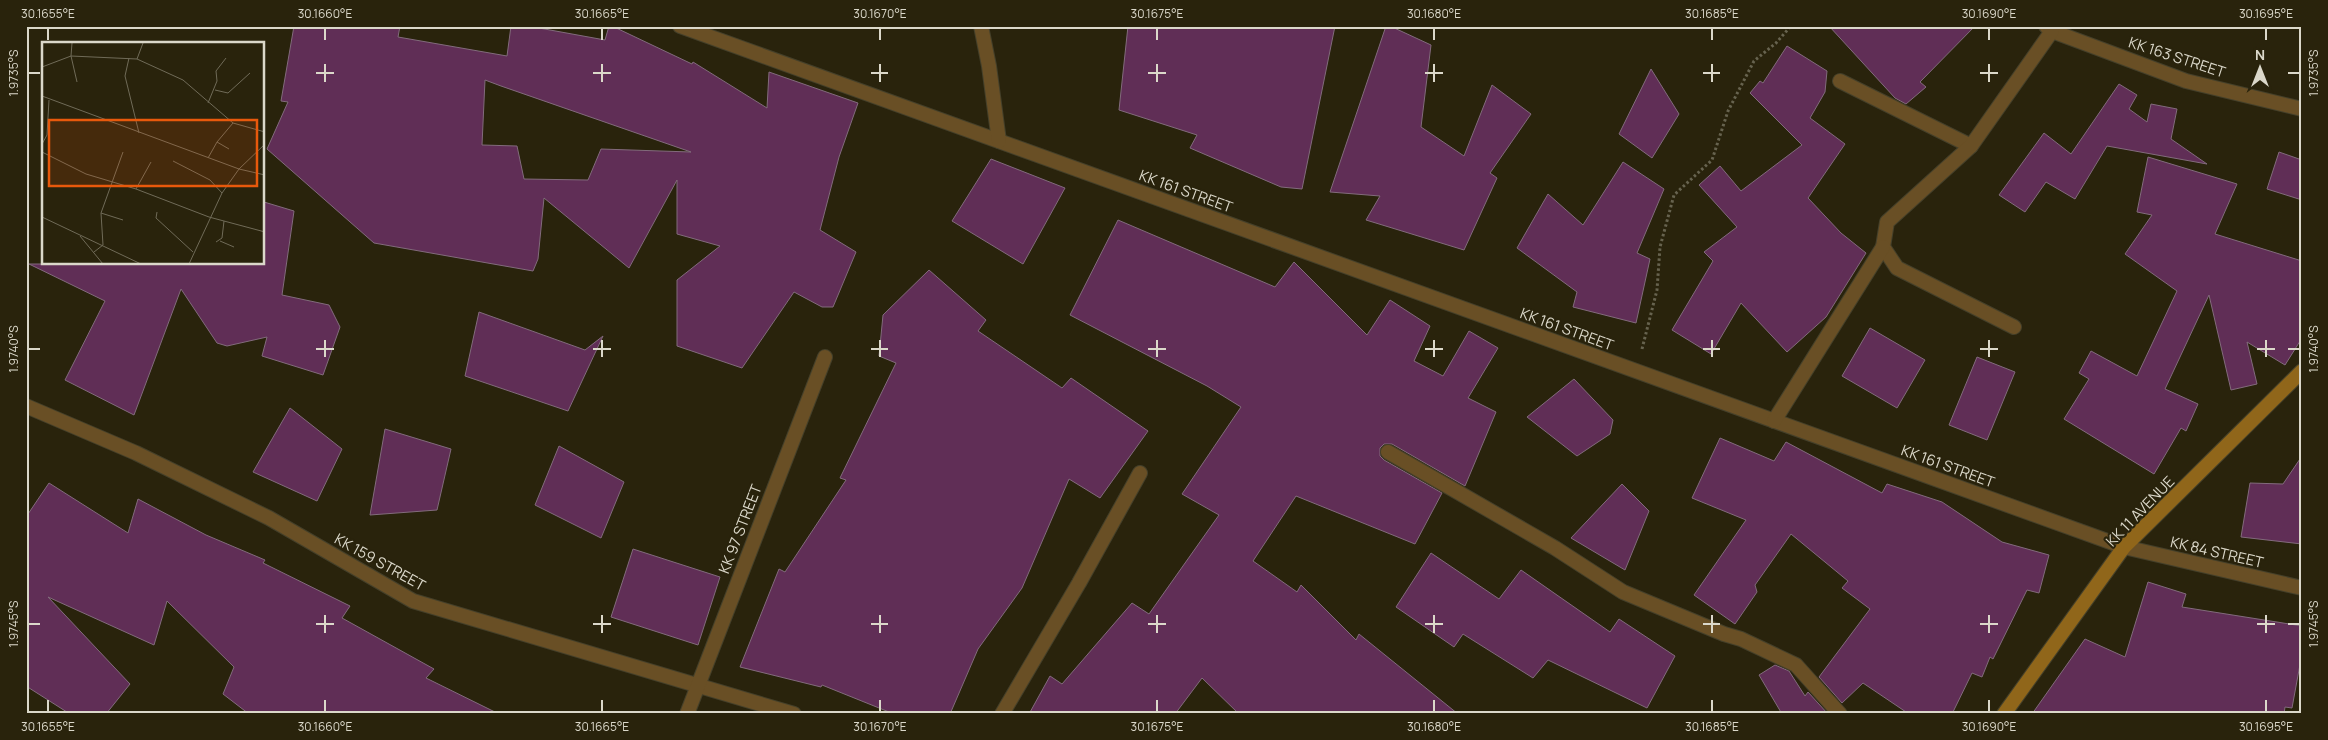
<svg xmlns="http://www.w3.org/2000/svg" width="2328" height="740" font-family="Manrope,sans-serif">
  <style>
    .building { fill: #602e56; stroke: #826b7c; fill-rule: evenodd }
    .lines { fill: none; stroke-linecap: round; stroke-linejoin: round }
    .minor-casing { stroke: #45402a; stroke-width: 16 }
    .secondary-casing { stroke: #45402a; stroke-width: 16 }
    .path { stroke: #67634f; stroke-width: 3; stroke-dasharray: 2.5 2.5; stroke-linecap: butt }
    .minor { stroke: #694f25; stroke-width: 14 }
    .secondary { stroke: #90661a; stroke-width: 14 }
    .ticks { fill: none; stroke: #dbd8ca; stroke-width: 2 }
    .labels { text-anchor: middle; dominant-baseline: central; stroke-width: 4; stroke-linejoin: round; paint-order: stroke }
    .street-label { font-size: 15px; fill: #dbd8ca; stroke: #29230c }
    .inset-road { fill: none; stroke: #706b58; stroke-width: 1 }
    .view { fill: #e8590c; fill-opacity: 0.15; stroke: #e8590c; stroke-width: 2.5 }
    .inset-edge { fill: none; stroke: #dbd8ca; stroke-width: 2.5 }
    .neatline { fill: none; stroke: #dbd8ca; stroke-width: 2 }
    .ticks-label { font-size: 12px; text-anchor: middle; fill: #dbd8ca }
  </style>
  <rect width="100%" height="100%" fill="#29230c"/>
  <g class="building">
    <path d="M 294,26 L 400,26 L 398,37 L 507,56 L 511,26 L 528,26 L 605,40 L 609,26 L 612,26 L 692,64 L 693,62 L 767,108 L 769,72 L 858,103 L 839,157 L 820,230 L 856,252 L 833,307 L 822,307 L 794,292 L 742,368 L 677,346 L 677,280 L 720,246 L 677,234 L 677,180 L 629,268 L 544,198 L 538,259 L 533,271 L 374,243 L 267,149 L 288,102 L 281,101 ZM 485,80 L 501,86 L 691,152 L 601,149 L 588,180 L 524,179 L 517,146 L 482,145 Z"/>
    <path d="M 1128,26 L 1335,26 L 1302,189 L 1281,187 L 1190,148 L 1197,135 L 1119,110 Z"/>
    <path d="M 1386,26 L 1390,26 L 1431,45 L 1421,127 L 1464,156 L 1492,85 L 1531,114 L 1490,173 L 1497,178 L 1464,250 L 1366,220 L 1380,196 L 1330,192 Z"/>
    <path d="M 1829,26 L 1975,26 L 1920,82 L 1926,87 L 1906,104 L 1895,98 Z"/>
    <path d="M 1787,46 L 1827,71 L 1825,92 L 1810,118 L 1845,144 L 1808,198 L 1841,233 L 1866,253 L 1826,317 L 1787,352 L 1741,303 L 1711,354 L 1672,330 L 1713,261 L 1704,252 L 1737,227 L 1699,185 L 1720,166 L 1741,191 L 1802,145 L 1750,93 L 1760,81 L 1763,83 Z"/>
    <path d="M 1651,69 L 1679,114 L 1652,158 L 1619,134 Z"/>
    <path d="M 2119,84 L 2137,95 L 2129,109 L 2147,122 L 2151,104 L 2177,109 L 2171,139 L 2207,164 L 2107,146 L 2075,199 L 2046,182 L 2025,212 L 1999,195 L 2044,133 L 2071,154 Z"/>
    <path d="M 2279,152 L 2302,160 L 2302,200 L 2267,189 Z"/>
    <path d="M 2148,157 L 2237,184 L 2215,234 L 2302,261 L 2302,338 L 2285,365 L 2247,342 L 2257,384 L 2231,390 L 2209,295 L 2165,389 L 2198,404 L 2186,431 L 2181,428 L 2154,474 L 2064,419 L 2089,379 L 2079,373 L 2091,351 L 2137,376 L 2177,291 L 2125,254 L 2152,215 L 2137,212 Z"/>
    <path d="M 991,159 L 1065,188 L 1023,264 L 952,221 Z"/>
    <path d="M 1623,162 L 1664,189 L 1637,253 L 1650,259 L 1636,323 L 1573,307 L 1577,292 L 1517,248 L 1548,194 L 1583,225 Z"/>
    <path d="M 264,202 L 294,211 L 282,295 L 329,305 L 340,327 L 323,375 L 262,356 L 267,337 L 227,346 L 217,343 L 181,289 L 134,415 L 65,380 L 105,301 L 29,264 L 264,264 Z"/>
    <path d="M 1118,220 L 1275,287 L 1294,262 L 1367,335 L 1390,300 L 1430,326 L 1414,361 L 1443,376 L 1469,331 L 1498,348 L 1468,398 L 1496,412 L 1465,486 L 1392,444 L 1384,444 L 1380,448 L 1380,456 L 1384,460 L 1442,493 L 1415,544 L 1296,496 L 1253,561 L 1297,592 L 1301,585 L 1356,640 L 1359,634 L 1458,714 L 1239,714 L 1202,678 L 1175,714 L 1029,714 L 1050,676 L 1062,684 L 1132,603 L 1149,614 L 1219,515 L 1182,494 L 1241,407 L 1207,386 L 1070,315 Z"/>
    <path d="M 929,270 L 986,320 L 978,331 L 1062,388 L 1071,378 L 1148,431 L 1100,498 L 1069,479 L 1022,588 L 978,649 L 950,714 L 894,714 L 822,685 L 821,687 L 740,667 L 779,569 L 785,572 L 846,480 L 840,478 L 896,363 L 879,356 L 883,315 Z"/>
    <path d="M 479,312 L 585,350 L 603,336 L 568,411 L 465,376 Z"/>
    <path d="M 1870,328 L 1925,360 L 1897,408 L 1842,376 Z"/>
    <path d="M 1977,357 L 2015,372 L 1987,440 L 1949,425 Z"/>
    <path d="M 1574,379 L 1613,420 L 1610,434 L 1577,456 L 1527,417 Z"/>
    <path d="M 290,408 L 342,449 L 317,501 L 253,472 Z"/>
    <path d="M 385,429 L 451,449 L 437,510 L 370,515 Z"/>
    <path d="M 1720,438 L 1774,461 L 1786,442 L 1882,493 L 1887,484 L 1942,502 L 2002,542 L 2049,555 L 2039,593 L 2027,590 L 1993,659 L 1990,657 L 1982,677 L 1972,673 L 1952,714 L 1909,714 L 1863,683 L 1842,703 L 1819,677 L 1870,609 L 1842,588 L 1848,581 L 1791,534 L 1755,585 L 1757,592 L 1735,624 L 1694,595 L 1746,520 L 1692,498 Z"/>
    <path d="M 559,446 L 624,482 L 601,538 L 535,505 Z"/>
    <path d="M 2302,456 L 2302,544 L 2241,537 L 2250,483 L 2283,484 Z"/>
    <path d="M 49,483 L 128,533 L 138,499 L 206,535 L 265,560 L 263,563 L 350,606 L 342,618 L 434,669 L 426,678 L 499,714 L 249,714 L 223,694 L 234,667 L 167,601 L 154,645 L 48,597 L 130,684 L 106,714 L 70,714 L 26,686 L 26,517 Z"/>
    <path d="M 1622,484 L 1649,511 L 1625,570 L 1571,538 Z"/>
    <path d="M 633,549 L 720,577 L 698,645 L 611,617 Z"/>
    <path d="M 1431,553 L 1499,599 L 1521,570 L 1610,632 L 1619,619 L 1675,656 L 1647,708 L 1548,660 L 1533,678 L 1463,634 L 1454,647 L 1396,607 Z"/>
    <path d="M 2148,582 L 2186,594 L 2182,607 L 2302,626 L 2301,659 L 2292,708 L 2285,707 L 2284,714 L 2032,714 L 2085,639 L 2125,657 Z"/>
    <path d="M 1775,665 L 1789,671 L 1805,696 L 1808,692 L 1828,714 L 1782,714 L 1759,675 Z"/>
  </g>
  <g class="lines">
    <g class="minor-casing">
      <g id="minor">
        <path d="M 680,26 L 2124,547 L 2302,588"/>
        <path d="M 981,26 L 989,66 L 999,141"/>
        <path d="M 2046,26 L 2052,31 L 2186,81 L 2302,109"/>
        <path d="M 1840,81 L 1971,146"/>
        <path d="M 2014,327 L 1897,268 L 1883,247 L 1887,222 L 1971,146 L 2052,31"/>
        <path d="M 26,406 L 136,453 L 269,518 L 413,601 L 794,714"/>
        <path d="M 1774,421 L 1883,247"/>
        <path d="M 1388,452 L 1555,548 L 1623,592 L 1724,634 L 1741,639 L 1796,665 L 1840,714"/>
        <path d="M 687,714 L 825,357"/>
        <path d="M 1002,714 L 1079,583 L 1140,473"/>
      </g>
    </g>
    <g class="secondary-casing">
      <path id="secondary" d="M 2004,714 L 2124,547 L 2302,371"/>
    </g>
    <path class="path" d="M 1642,349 L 1657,290 L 1660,247 L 1674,195 L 1712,160 L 1728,111 L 1754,61 L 1776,43 L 1791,26"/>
    <use href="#minor" class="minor"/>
    <use href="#secondary" class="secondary"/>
  </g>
  <path class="ticks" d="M 48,28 L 48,40M 325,28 L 325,40M 602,28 L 602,40M 880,28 L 880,40M 1157,28 L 1157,40M 1434,28 L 1434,40M 1712,28 L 1712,40M 1989,28 L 1989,40M 2266,28 L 2266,40M 325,64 L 325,82M 602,64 L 602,82M 880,64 L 880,82M 1157,64 L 1157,82M 1434,64 L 1434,82M 1712,64 L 1712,82M 1989,64 L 1989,82M 28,73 L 40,73M 316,73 L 334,73M 593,73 L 611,73M 871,73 L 888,73M 1148,73 L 1166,73M 1425,73 L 1443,73M 1703,73 L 1720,73M 1980,73 L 1998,73M 2288,73 L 2300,73M 325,340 L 325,357M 602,340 L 602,357M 880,340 L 880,357M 1157,340 L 1157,357M 1434,340 L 1434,357M 1712,340 L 1712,357M 1989,340 L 1989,357M 2266,340 L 2266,357M 28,349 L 40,349M 316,349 L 334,349M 593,349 L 611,349M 871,349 L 888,349M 1148,349 L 1166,349M 1425,349 L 1443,349M 1703,349 L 1720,349M 1980,349 L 1998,349M 2257,349 L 2275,349M 2288,349 L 2300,349M 325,615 L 325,633M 602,615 L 602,633M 880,615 L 880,633M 1157,615 L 1157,633M 1434,615 L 1434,633M 1712,615 L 1712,633M 1989,615 L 1989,633M 2266,615 L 2266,633M 28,624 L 40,624M 316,624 L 334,624M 593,624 L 611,624M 871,624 L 888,624M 1148,624 L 1166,624M 1425,624 L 1443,624M 1703,624 L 1720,624M 1980,624 L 1998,624M 2257,624 L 2275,624M 2288,624 L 2300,624M 48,700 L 48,712M 325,700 L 325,712M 602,700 L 602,712M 880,700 L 880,712M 1157,700 L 1157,712M 1434,700 L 1434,712M 1712,700 L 1712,712M 1989,700 L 1989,712M 2266,700 L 2266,712"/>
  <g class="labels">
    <g class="street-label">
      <text transform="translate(2177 57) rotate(18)">KK 163 STREET</text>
      <text transform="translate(1186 191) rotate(20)">KK 161 STREET</text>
      <text transform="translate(1567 329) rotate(20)">KK 161 STREET</text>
      <text transform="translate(1948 466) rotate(20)">KK 161 STREET</text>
      <text transform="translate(2140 511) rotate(-46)">KK 11 AVENUE</text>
      <text transform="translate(740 529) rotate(-69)">KK 97 STREET</text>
      <text transform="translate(2217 552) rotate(13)">KK 84 STREET</text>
      <text transform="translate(380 562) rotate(29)">KK 159 STREET</text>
    </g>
  </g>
  <g transform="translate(42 42)">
    <rect width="222" height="222" fill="#29230c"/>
    <path class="inset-road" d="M 30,1 L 29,14 L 35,40M 87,16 L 83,34 L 97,91M 95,17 L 101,1M 0,25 L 29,14 L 95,17 L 141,38 L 191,81 L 223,90M 173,48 L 186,51 L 208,31M 0,54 L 197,127 L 223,133M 166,61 L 175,39 L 174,29 L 184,16M 0,102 L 5,93 L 7,58M 187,107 L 175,100 L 191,81M 0,110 L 44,132 L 94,147 L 167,175 L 223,190M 166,116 L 175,100M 131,119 L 168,138 L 180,151M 94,147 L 109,120M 115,170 L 114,176 L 151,210M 59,171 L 81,178M 0,175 L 99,222M 38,194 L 61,222M 178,199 L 192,205M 174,200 L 180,196 L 182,179M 52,210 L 61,203 L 59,171 L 81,110M 147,222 L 180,151 L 197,127 L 223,102"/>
    <path class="view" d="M 7,78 L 215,78 L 215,144 L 7,144 Z"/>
    <rect width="222" height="222" class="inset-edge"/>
  </g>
  <rect width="2328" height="740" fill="none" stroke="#29230c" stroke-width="55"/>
  <g transform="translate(2260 68)" stroke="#29230c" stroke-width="4" paint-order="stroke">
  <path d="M0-4L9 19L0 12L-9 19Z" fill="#dbd8ca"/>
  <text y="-8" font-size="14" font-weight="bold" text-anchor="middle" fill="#dbd8ca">N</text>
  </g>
  <rect x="28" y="28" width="2272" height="684" class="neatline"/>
  <g class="ticks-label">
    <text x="48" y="18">30.1655°E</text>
    <text x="325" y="18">30.1660°E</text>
    <text x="602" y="18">30.1665°E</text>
    <text x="880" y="18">30.1670°E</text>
    <text x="1157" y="18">30.1675°E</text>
    <text x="1434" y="18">30.1680°E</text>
    <text x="1712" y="18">30.1685°E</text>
    <text x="1989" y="18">30.1690°E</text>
    <text x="2266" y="18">30.1695°E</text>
    <text transform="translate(14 73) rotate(-90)" y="4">1.9735°S</text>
    <text transform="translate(2314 73) rotate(-90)" y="4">1.9735°S</text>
    <text transform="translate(14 349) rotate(-90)" y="4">1.9740°S</text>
    <text transform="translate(2314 349) rotate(-90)" y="4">1.9740°S</text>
    <text transform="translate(14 624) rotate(-90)" y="4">1.9745°S</text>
    <text transform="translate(2314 624) rotate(-90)" y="4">1.9745°S</text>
    <text x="48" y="731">30.1655°E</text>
    <text x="325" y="731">30.1660°E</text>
    <text x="602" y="731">30.1665°E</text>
    <text x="880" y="731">30.1670°E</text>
    <text x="1157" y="731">30.1675°E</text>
    <text x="1434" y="731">30.1680°E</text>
    <text x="1712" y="731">30.1685°E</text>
    <text x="1989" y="731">30.1690°E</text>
    <text x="2266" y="731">30.1695°E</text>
  </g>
</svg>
